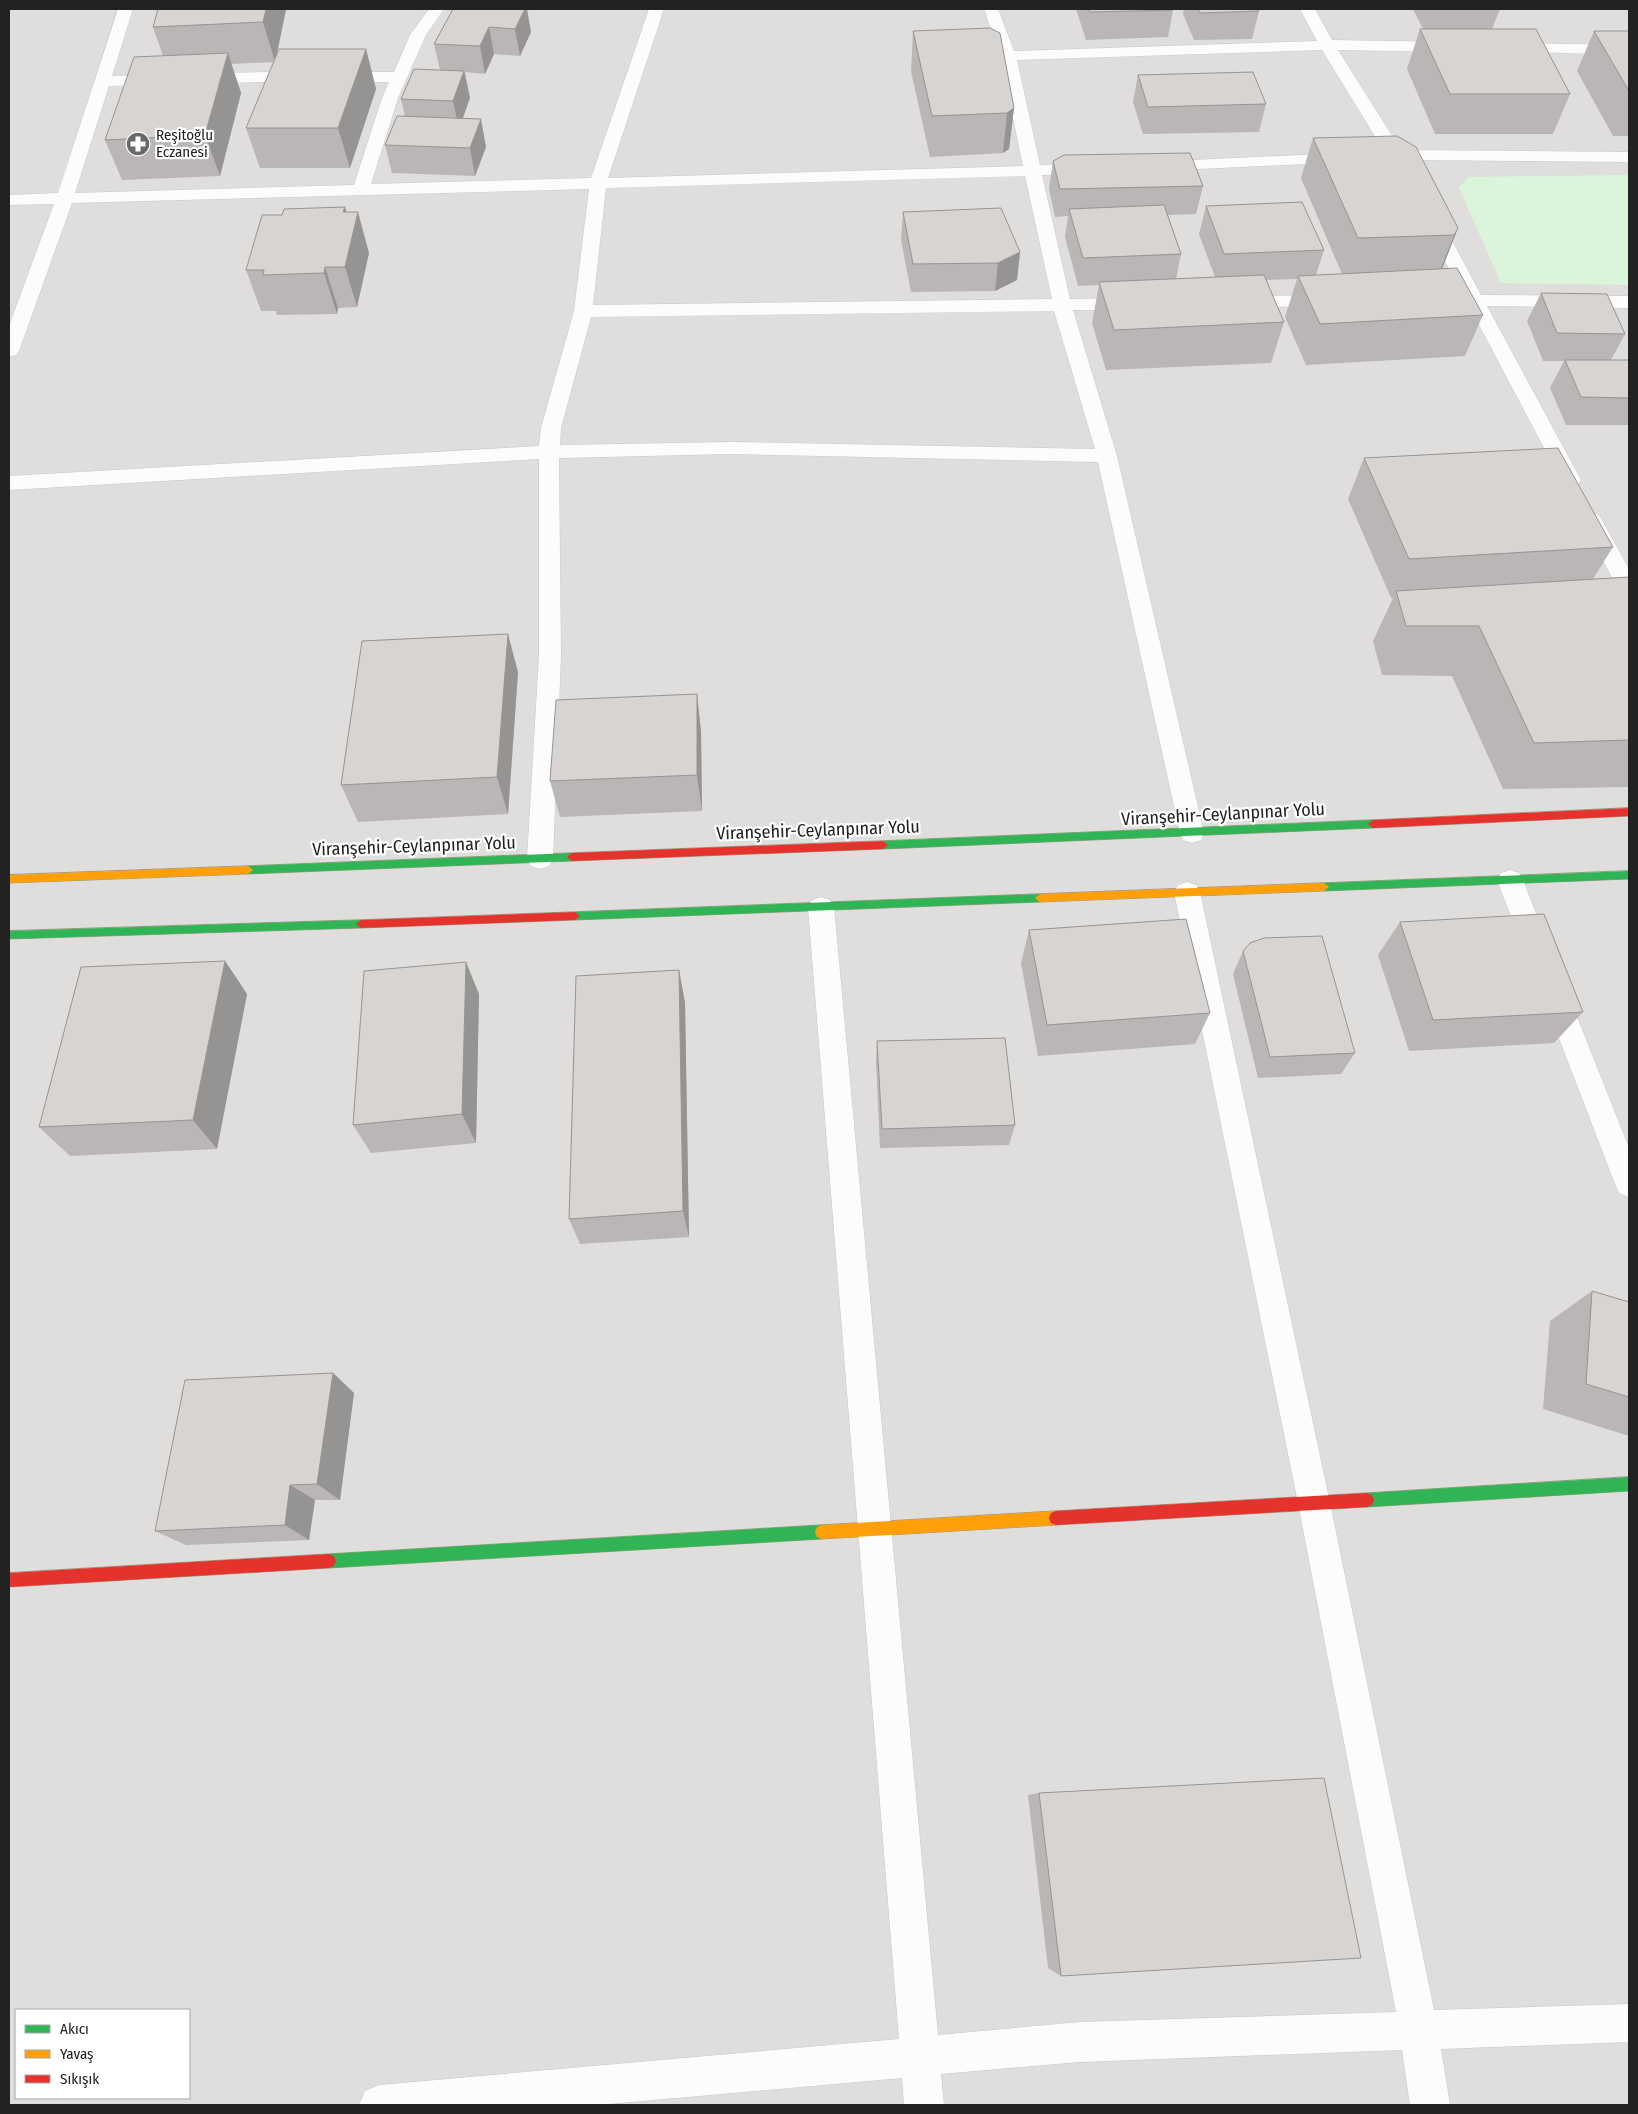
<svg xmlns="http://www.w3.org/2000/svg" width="1638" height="2114" font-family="'Fira Sans Condensed',sans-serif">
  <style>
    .residential { fill: #dfdedc; fill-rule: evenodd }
    .park { fill: #daf5da }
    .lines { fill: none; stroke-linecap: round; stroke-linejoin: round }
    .street-casing { stroke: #c9c8c7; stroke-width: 1 }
    .fast-casing { stroke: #999a82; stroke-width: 1 }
    .slow-casing { stroke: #999a82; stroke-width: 1 }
    .jam-casing { stroke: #999a82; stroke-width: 1 }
    .street { fill: #fdfcfc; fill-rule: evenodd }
    .fast { fill: #30b455; fill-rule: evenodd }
    .slow { fill: #ff9f0a; fill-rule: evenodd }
    .jam { fill: #e5322d; fill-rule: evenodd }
    .wall { fill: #b9b6b5 }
    .shaded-wall { fill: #969493 }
    .building { fill: #d7d4d2; stroke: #969493 }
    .labels { text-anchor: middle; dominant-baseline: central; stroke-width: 4.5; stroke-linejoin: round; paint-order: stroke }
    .far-poi-label { font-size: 15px; fill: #222; stroke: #fff; text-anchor: start }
    .street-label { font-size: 18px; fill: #222; stroke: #fff }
  </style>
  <rect width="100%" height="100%" fill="#f0eeeb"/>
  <path class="residential" d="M 9,9 L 1629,9 L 1629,2105 L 9,2105 ZM 16,2010 L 189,2010 L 189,2098 L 16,2098 Z"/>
  <path class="park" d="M 1629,175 L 1629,285 L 1501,283 L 1459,188 L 1468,177 Z"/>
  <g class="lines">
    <g class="street-casing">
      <g id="street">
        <path d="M 118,9 L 133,9 L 112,76 L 268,72 L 394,72 L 410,35 L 429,9 L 444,9 L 426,35 L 398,98 L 371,184 L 591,178 L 649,9 L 664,9 L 608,178 L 1023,166 L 1000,56 L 984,9 L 998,9 L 1014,51 L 1317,41 L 1300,9 L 1315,9 L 1332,40 L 1451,42 L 1457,44 L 1459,47 L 1457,50 L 1451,52 L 1338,50 L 1401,150 L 1629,152 L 1629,162 L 1407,160 L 1412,167 L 1409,171 L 1397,171 L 1390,160 L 1157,171 L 1151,170 L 1149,166 L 1151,162 L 1384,151 L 1322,50 L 1017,60 L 1040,165 L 1089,164 L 1095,165 L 1098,169 L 1095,173 L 1089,174 L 1042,175 L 1070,299 L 1133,298 L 1140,300 L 1142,304 L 1140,308 L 1133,310 L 1073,310 L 1117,456 L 1204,833 L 1201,840 L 1192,843 L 1183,840 L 1180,833 L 1098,462 L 732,454 L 559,458 L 561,655 L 553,859 L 549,866 L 540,869 L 531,866 L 527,859 L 539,655 L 539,459 L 9,490 L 9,476 L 539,446 L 541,428 L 574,311 L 589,189 L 72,203 L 19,351 L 16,355 L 9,357 L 9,326 L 54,204 L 9,205 L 9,195 L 58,193 ZM 268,82 L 389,82 L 382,98 L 354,185 L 75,193 L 109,86 ZM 1025,176 L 1052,299 L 593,305 L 606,188 ZM 1054,311 L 1095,449 L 732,442 L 560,445 L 561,428 L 591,317 Z"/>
        <path d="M 1509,43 L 1629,45 L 1629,55 L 1503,51 L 1501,48 L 1503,45 Z"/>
        <path d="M 1431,213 L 1437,214 L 1440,218 L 1481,295 L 1629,296 L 1629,308 L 1487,306 L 1581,480 L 1578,485 L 1571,487 L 1564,485 L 1561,480 L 1469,306 L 1429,304 L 1427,300 L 1429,296 L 1463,295 L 1422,218 L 1425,214 Z"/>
        <path d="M 1328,295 L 1335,297 L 1337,301 L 1335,305 L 1238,308 L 1231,306 L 1229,302 L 1231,298 L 1238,296 Z"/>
        <path d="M 1592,513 L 1599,515 L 1629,569 L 1629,597 L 1621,594 L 1581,520 L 1585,515 Z"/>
        <path d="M 1510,870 L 1519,873 L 1523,880 L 1550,950 L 1546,958 L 1537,961 L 1528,958 L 1524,950 L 1497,880 L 1501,873 Z"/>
        <path d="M 1187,882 L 1196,885 L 1200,892 L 1330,1503 L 1434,2010 L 1629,2004 L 1629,2042 L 1441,2049 L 1450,2105 L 1410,2105 L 1402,2050 L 1080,2062 L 941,2074 L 944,2105 L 904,2105 L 902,2078 L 597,2105 L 359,2105 L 365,2091 L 379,2085 L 899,2039 L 808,907 L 812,900 L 821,897 L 830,900 L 834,907 L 938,2035 L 1080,2022 L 1396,2012 L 1298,1503 L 1174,892 L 1178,885 Z"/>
        <path d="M 1555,983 L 1564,986 L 1568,994 L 1629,1148 L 1629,1197 L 1619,1193 L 1615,1184 L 1542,994 L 1546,986 Z"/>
      </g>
    </g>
    <g class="fast-casing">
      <g id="fast">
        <path d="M 1373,820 L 1378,824 L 1373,828 L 883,849 L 878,845 L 883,841 Z"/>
        <path d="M 572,853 L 577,857 L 572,861 L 248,874 L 243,870 L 248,866 Z"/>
        <path d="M 1629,871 L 1629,879 L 1324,891 L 1319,887 L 1324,883 Z"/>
        <path d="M 1040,894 L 1045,898 L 1040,902 L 575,920 L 570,916 L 575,912 Z"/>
        <path d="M 361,920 L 366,924 L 361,928 L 9,939 L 9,931 Z"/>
        <path d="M 1629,1477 L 1629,1491 L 1367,1507 L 1362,1505 L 1360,1500 L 1362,1495 L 1367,1493 Z"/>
        <path d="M 822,1525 L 827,1527 L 829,1532 L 827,1537 L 822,1539 L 329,1568 L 324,1566 L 322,1561 L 324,1556 L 329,1554 Z"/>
      </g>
    </g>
    <g class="slow-casing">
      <g id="slow">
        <path d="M 248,866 L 253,870 L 248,874 L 9,883 L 9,875 Z"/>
        <path d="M 1324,883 L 1329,887 L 1324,891 L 1040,902 L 1035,898 L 1040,894 Z"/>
        <path d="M 1056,1511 L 1061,1513 L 1063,1518 L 1061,1523 L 1056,1525 L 822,1539 L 817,1537 L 815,1532 L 817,1527 L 822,1525 Z"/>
      </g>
    </g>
    <g class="jam-casing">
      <g id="jam">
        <path d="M 1629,808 L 1629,816 L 1373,828 L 1368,824 L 1373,820 Z"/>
        <path d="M 883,841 L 888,845 L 883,849 L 572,861 L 567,857 L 572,853 Z"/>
        <path d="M 575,912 L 580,916 L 575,920 L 361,928 L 356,924 L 361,920 Z"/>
        <path d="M 1367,1493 L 1372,1495 L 1374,1500 L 1372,1505 L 1367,1507 L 1056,1525 L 1051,1523 L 1049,1518 L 1051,1513 L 1056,1511 Z"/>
        <path d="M 329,1554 L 334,1556 L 336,1561 L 334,1566 L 329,1568 L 9,1587 L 9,1573 Z"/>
      </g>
    </g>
    <use href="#street" class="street"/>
    <use href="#fast" class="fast"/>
    <use href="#slow" class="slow"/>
    <use href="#jam" class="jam"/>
  </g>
  <g class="wall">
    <path d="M 158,9 L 286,9 L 277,55 L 366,49 L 376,89 L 350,168 L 260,168 L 246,128 L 274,62 L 231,64 L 241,93 L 220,176 L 122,180 L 105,140 L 163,56 L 153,27 Z"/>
    <path d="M 453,9 L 531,32 L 520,56 L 494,54 L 485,74 L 465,72 L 470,98 L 462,118 L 486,147 L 475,176 L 392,173 L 385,145 L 405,116 L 401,99 L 440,70 L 434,44 Z"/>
    <path d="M 1076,9 L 1172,9 L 1173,10 L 1168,37 L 1086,40 Z"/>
    <path d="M 1184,9 L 1257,9 L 1259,11 L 1252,39 L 1194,40 L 1183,14 Z"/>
    <path d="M 1413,9 L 1500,9 L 1492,29 L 1570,94 L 1553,134 L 1435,134 L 1407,69 L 1420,29 L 1423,29 Z"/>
    <path d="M 913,31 L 1014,108 L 1009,149 L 1003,153 L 930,157 L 911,71 Z"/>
    <path d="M 1594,31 L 1629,31 L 1629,136 L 1613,136 L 1577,71 Z"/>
    <path d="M 1138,75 L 1266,104 L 1259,132 L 1143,134 L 1133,102 Z"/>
    <path d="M 1313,138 L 1458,228 L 1442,269 L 1483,315 L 1465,356 L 1306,365 L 1285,317 L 1297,279 L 1266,280 L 1284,322 L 1271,363 L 1106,370 L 1092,323 L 1099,285 L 1078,286 L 1065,237 L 1068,216 L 1055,217 L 1049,189 L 1053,161 L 1203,186 L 1196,214 L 1168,215 L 1181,254 L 1176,279 L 1215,277 L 1199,234 L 1206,206 L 1324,250 L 1316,275 L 1342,274 L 1301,178 Z"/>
    <path d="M 345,207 L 346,212 L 369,253 L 357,307 L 338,308 L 337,314 L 277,315 L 276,311 L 261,311 L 246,270 L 282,215 Z"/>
    <path d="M 903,212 L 1020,252 L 1017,280 L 995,291 L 911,292 L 901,240 Z"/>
    <path d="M 1541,293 L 1625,334 L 1611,360 L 1629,360 L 1629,425 L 1566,425 L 1550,388 L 1564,361 L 1543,361 L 1527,321 Z"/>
    <path d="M 1364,458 L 1613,547 L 1593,579 L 1629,577 L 1629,787 L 1503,789 L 1452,676 L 1382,675 L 1373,641 L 1393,598 L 1391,598 L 1348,499 Z"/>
    <path d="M 518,672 L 508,814 L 358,822 L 341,785 Z"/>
    <path d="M 701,731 L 702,811 L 560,817 L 550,781 Z"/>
    <path d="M 1400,922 L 1583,1012 L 1554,1043 L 1409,1051 L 1378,955 Z"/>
    <path d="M 1029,930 L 1210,1013 L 1195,1044 L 1038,1056 L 1021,963 Z"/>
    <path d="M 1243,951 L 1355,1053 L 1341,1074 L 1258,1078 L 1233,974 Z"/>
    <path d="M 225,961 L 247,994 L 217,1149 L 70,1156 L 39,1127 Z"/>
    <path d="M 679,970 L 685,1003 L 689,1237 L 580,1244 L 569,1219 Z"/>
    <path d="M 479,994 L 476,1143 L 371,1153 L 353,1125 Z"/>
    <path d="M 877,1041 L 1015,1125 L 1009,1145 L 880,1148 L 876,1062 Z"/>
    <path d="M 1592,1291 L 1629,1302 L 1629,1436 L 1543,1409 L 1550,1321 Z"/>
    <path d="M 333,1373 L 354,1393 L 340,1500 L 315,1500 L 309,1540 L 186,1545 L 155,1531 Z"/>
    <path d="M 1039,1793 L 1061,1976 L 1048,1968 L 1028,1795 Z"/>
  </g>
  <g class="shaded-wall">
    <path d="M 266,9 L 286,9 L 275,62 L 263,22 Z"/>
    <path d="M 525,9 L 527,9 L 531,32 L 520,56 L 515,29 Z"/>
    <path d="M 489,27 L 494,54 L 485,74 L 480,46 Z"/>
    <path d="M 366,49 L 376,89 L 350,168 L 338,128 Z"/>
    <path d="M 228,53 L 241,93 L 220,176 L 205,135 Z"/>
    <path d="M 464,71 L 470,98 L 459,129 L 453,101 Z"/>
    <path d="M 1014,108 L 1009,149 L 1003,153 L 1007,113 Z"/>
    <path d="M 481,119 L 486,147 L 475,176 L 470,148 Z"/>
    <path d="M 345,207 L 352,234 L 358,212 L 369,253 L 357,307 L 345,267 L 343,212 Z"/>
    <path d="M 1458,228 L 1442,269 L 1438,276 L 1454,235 Z"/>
    <path d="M 1020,252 L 1017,280 L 995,291 L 998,263 Z"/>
    <path d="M 325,267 L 338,308 L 337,314 L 324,273 Z"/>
    <path d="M 508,634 L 518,672 L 508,814 L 497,777 Z"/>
    <path d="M 697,694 L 701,731 L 702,811 L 697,775 Z"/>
    <path d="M 225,961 L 247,994 L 217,1149 L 193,1120 Z"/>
    <path d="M 466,962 L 479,994 L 476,1143 L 462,1114 Z"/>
    <path d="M 679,970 L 685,1003 L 689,1237 L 683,1211 Z"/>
    <path d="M 333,1373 L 354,1393 L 340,1500 L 317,1484 Z"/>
    <path d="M 290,1485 L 315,1500 L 309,1540 L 285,1525 Z"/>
  </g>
  <g class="building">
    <path d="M 158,9 L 266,9 L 263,22 L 153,27 Z"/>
    <path d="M 453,9 L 525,9 L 515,29 L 489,27 L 480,46 L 434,44 Z"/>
    <path d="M 1089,9 L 1172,9 L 1173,10 L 1090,12 Z"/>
    <path d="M 1198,9 L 1257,9 L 1259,11 L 1200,13 Z"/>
    <path d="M 990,28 L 1000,33 L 1014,108 L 1007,113 L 932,116 L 913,31 Z"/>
    <path d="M 1420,29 L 1536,29 L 1570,94 L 1450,94 Z"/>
    <path d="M 1594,31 L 1629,31 L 1629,91 Z"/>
    <path d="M 279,49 L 366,49 L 338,128 L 246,128 Z"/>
    <path d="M 228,53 L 205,135 L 105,140 L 134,57 Z"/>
    <path d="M 414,69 L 464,71 L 453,101 L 401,99 Z"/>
    <path d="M 1253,72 L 1266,104 L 1148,107 L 1138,75 Z"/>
    <path d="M 397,116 L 481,119 L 470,148 L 385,145 Z"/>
    <path d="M 1397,136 L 1416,147 L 1458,228 L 1454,235 L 1358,238 L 1313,138 Z"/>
    <path d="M 1190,153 L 1203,186 L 1060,189 L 1053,161 L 1064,155 Z"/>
    <path d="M 1302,202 L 1324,250 L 1224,254 L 1206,206 Z"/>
    <path d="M 1164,205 L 1181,254 L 1083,258 L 1069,209 Z"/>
    <path d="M 345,207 L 343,212 L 358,212 L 345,267 L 325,267 L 324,273 L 263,275 L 264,270 L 246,270 L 262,215 L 282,215 L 284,209 Z"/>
    <path d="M 1001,208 L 1020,252 L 998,263 L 913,264 L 903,212 Z"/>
    <path d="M 1457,268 L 1483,315 L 1320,324 L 1298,276 Z"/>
    <path d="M 1264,275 L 1284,322 L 1114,330 L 1099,282 Z"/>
    <path d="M 1541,293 L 1607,294 L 1625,334 L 1557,333 Z"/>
    <path d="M 1565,360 L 1629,360 L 1629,398 L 1581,397 Z"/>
    <path d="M 1558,448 L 1613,547 L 1409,559 L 1364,458 Z"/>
    <path d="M 1629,577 L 1629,740 L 1534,743 L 1479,626 L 1406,626 L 1396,591 Z"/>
    <path d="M 508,634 L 497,777 L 341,785 L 362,641 Z"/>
    <path d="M 697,694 L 697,775 L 550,781 L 556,700 Z"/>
    <path d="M 1544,914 L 1583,1012 L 1433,1020 L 1400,922 Z"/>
    <path d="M 1186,919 L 1210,1013 L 1047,1025 L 1029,930 Z"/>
    <path d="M 1322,936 L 1355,1053 L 1270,1057 L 1243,951 L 1250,943 L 1264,938 Z"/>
    <path d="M 225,961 L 193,1120 L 39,1127 L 81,967 Z"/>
    <path d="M 466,962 L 462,1114 L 353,1125 L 364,971 Z"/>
    <path d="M 679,970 L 683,1211 L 569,1219 L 576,976 Z"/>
    <path d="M 1005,1038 L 1015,1125 L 882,1129 L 877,1041 Z"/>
    <path d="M 1592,1291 L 1629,1302 L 1629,1397 L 1586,1384 Z"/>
    <path d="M 333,1373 L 317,1484 L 290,1485 L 285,1525 L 155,1531 L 185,1380 Z"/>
    <path d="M 1324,1778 L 1361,1958 L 1061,1976 L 1039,1793 Z"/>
  </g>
  <defs>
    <g id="pharmacy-disc" transform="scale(1.25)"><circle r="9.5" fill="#6a6968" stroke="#fff"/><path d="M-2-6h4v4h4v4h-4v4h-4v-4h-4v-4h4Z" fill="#fff"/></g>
  </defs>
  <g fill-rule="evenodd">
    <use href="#pharmacy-disc" x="138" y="144"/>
  </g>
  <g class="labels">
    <g class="far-poi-label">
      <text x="156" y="135">Reşitoğlu<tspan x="156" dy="17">Eczanesi</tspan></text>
    </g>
    <g class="street-label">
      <text transform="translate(1223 814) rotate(-3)">Viranşehir-Ceylanpınar Yolu</text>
      <text transform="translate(818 830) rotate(-2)">Viranşehir-Ceylanpınar Yolu</text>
      <text transform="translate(414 846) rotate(-2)">Viranşehir-Ceylanpınar Yolu</text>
    </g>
  </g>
  <rect width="1638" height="2114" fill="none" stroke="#222222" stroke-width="20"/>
  <rect x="15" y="2009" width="175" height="90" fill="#ffffff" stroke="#a7a7a7"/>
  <rect x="25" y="2025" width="25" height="8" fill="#30b455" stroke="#a7a7a7"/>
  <text x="60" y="2034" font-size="15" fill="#222222">Akıcı</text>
  <rect x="25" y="2050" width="25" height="8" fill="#ff9f0a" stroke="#a7a7a7"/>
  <text x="60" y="2059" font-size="15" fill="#222222">Yavaş</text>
  <rect x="25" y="2075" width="25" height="8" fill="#e5322d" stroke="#a7a7a7"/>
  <text x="60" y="2084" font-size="15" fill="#222222">Sıkışık</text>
</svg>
